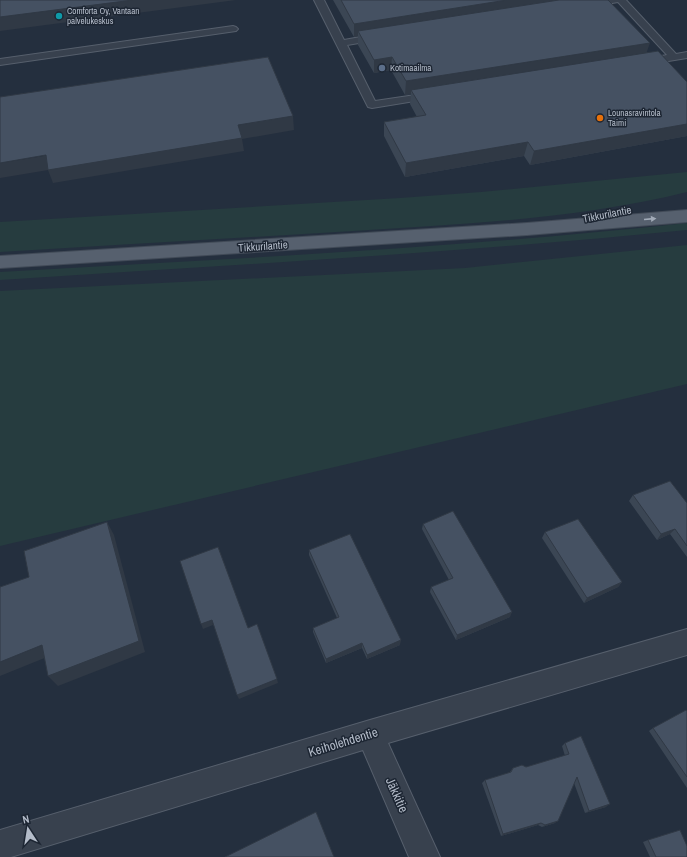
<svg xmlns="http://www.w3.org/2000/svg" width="687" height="857" font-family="'Archivo Narrow',sans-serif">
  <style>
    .green { fill: #263c3f }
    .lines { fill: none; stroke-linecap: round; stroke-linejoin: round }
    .lane-casing { stroke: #565f6c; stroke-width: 2 }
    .street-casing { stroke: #565f6c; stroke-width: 2 }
    .primary-casing { stroke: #414a57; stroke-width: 2 }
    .lane { fill: #38414e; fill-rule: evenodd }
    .street { fill: #38414e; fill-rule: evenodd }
    .primary { fill: #56606e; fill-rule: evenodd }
    .wall { fill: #3b4654 }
    .shaded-wall { fill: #303945 }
    .building { fill: #455162; stroke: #303945 }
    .oneway { fill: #a1aab7 }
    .culture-dot { fill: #0f9aa8; stroke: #1d2633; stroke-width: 1.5 }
    .service-dot { fill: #5c6f8a; stroke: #1d2633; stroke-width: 1.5 }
    .food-dot { fill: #e8710a; stroke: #1d2633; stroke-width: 1.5 }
    .labels { text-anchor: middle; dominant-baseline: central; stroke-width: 3; stroke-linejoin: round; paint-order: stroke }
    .far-poi-label { font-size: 9px; fill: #b4bcc9; stroke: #1d2633; text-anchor: start }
    .street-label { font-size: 11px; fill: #b4bcc9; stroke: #1d2633 }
    .near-street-label { font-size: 13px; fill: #b4bcc9; stroke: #1d2633 }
  </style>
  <rect width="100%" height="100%" fill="#242f3e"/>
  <g class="green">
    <path d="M 687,172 L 687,192 C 578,219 465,224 353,231 C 235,238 118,245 0,252 L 0,222 L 400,198 L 481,192 Z"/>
    <path d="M 687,223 L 687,230 C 459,253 229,265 0,280 L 0,272 C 229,259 459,248 687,223 Z"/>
    <path d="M 687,245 L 687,384 L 0,546 L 0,291 L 465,268 Z"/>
  </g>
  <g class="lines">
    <g class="lane-casing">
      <g id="lane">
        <path d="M 314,0 L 324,0 L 344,40 L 377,34 L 382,37 L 377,40 L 347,45 L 375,101 L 429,93 L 434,96 L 433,98 L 372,108 L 368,107 Z"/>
        <path d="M 598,0 L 626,0 L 676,54 L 687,52 L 687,58 L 644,65 L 640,64 L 639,62 L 640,60 L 667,55 L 618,2 L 589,7 L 584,4 L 586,2 Z"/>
        <path d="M 233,26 L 236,27 L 238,29 L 236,31 L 0,65 L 0,59 Z"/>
      </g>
    </g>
    <g class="street-casing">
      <path id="street" d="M 687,629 L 687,655 L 388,743 L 440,857 L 409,857 L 363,750 L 11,857 L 0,857 L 0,830 L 370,720 Z"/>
    </g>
    <g class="primary-casing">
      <path id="primary" d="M 687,210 L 687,222 L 527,235 L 0,268 L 0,256 L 527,223 Z"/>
    </g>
    <use href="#lane" class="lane"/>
    <use href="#street" class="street"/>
    <use href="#primary" class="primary"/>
  </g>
  <g class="wall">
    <path d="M 333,0 L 608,0 L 647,53 L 687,82 L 687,136 L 530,165 L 524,156 L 405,177 L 384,136 L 384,122 L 417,117 L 410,104 L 411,94 L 405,95 L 391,70 L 374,73 L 358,45 L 358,36 L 354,37 Z"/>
    <path d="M 633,495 L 687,503 L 687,557 L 670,534 L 657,540 L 629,501 Z"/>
    <path d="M 423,524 L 510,617 L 456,640 L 430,592 L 431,587 L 449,580 L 422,529 Z"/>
    <path d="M 545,532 L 622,582 L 618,587 L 584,603 L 542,538 Z"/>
    <path d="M 309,550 L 400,645 L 367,659 L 362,648 L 326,663 L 313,632 L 313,628 L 337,618 L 309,555 Z"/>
    <path d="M 687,711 L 687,788 L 649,731 L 653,728 Z"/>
    <path d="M 565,743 L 606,807 L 585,813 L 574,783 L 555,823 L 542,827 L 538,825 L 501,836 L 482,783 L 485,780 L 509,773 L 513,768 L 526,767 L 565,756 L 562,746 Z"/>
    <path d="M 648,840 L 687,857 L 650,857 L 643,842 Z"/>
  </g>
  <g class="shaded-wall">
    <path d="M 133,0 L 236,0 L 0,31 L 0,17 Z"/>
    <path d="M 507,0 L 589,0 L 358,31 L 358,36 L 354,37 L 354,24 Z"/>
    <path d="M 650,43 L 645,57 L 411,90 L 411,94 L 405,95 L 406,81 Z"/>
    <path d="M 392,57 L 391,70 L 374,73 L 374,60 Z"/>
    <path d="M 293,116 L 294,130 L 242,139 L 244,151 L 53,183 L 48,170 L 0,178 L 0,163 Z"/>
    <path d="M 687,124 L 687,136 L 530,165 L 534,151 Z"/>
    <path d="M 528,142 L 524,156 L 405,177 L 406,163 Z"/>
    <path d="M 107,522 L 114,535 L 145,652 L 58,686 L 48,676 Z"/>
    <path d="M 675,529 L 670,534 L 657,540 L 661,534 Z"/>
    <path d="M 622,582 L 618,587 L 584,603 L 587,598 Z"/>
    <path d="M 512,612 L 510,617 L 456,640 L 457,635 Z"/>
    <path d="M 212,620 L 213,625 L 203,629 L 201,624 Z"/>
    <path d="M 401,640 L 400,645 L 367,659 L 367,655 Z"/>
    <path d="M 362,643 L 362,648 L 326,663 L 326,659 Z"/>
    <path d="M 42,645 L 52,655 L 0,676 L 0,662 Z"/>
    <path d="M 277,679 L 278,683 L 239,699 L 237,695 Z"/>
    <path d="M 610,804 L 606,807 L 585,813 L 589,811 Z"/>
    <path d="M 558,821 L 555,823 L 542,827 L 545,825 Z"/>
    <path d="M 541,823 L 538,825 L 501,836 L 503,834 Z"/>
  </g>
  <g class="building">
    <path d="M 0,0 L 133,0 L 0,17 Z"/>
    <path d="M 341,0 L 507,0 L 354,24 Z"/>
    <path d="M 559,0 L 608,0 L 650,43 L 406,81 L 392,57 L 374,60 L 358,31 Z"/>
    <path d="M 658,51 L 687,82 L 687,124 L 534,151 L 528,142 L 406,163 L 384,122 L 426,115 L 411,90 Z"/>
    <path d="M 268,57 L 293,116 L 238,125 L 242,138 L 48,170 L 46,155 L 0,163 L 0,97 Z"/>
    <path d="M 670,481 L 687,503 L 687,546 L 675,529 L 661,534 L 633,495 Z"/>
    <path d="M 453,511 L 512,612 L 457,635 L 431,587 L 453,578 L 423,524 Z"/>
    <path d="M 578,519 L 622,582 L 587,598 L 545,532 Z"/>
    <path d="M 107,522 L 139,641 L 48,676 L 42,645 L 0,662 L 0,587 L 29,577 L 24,551 Z"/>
    <path d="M 350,534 L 401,640 L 367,655 L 362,643 L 326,659 L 313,628 L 339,617 L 309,550 Z"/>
    <path d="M 218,547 L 248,628 L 257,624 L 277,679 L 237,695 L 212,620 L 201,624 L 180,561 Z"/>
    <path d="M 686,710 L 687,711 L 687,777 L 653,728 Z"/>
    <path d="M 581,736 L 610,804 L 589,811 L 577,777 L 558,821 L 545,825 L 541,823 L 503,834 L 485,780 L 511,772 L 513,768 L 522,765 L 526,767 L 569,754 L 565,743 Z"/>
    <path d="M 316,812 L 334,857 L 225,857 Z"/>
    <path d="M 680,830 L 687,846 L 687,857 L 656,857 L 648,840 Z"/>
  </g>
  <defs><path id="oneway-solid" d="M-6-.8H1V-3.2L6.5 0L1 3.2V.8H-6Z"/></defs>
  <use class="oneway" href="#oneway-solid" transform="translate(650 219) rotate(-5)"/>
  <circle class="culture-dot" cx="59" cy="16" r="4"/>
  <circle class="service-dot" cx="382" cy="68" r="4"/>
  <circle class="food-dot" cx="600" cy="118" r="4"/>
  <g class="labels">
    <g class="far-poi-label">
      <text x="67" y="11">Comforta Oy, Vantaan<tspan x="67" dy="10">palvelukeskus</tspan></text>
      <text x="390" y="68">Kotimaailma</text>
      <text x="608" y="113">Lounasravintola<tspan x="608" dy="10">Taimi</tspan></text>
    </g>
    <g class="street-label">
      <text transform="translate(607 214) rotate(-11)">Tikkurilantie</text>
      <text transform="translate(263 246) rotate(-4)">Tikkurilantie</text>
    </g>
    <g class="near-street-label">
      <text transform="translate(343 742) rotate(-17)">Keiholehdentie</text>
      <text transform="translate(397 795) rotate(66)">Jäkkitie</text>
    </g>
  </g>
  <g transform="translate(28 829) rotate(348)" stroke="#1d2633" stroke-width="3" paint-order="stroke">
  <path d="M0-3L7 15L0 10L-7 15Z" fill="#b4bcc9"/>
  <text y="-6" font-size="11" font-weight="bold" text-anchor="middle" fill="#b4bcc9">N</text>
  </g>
</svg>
